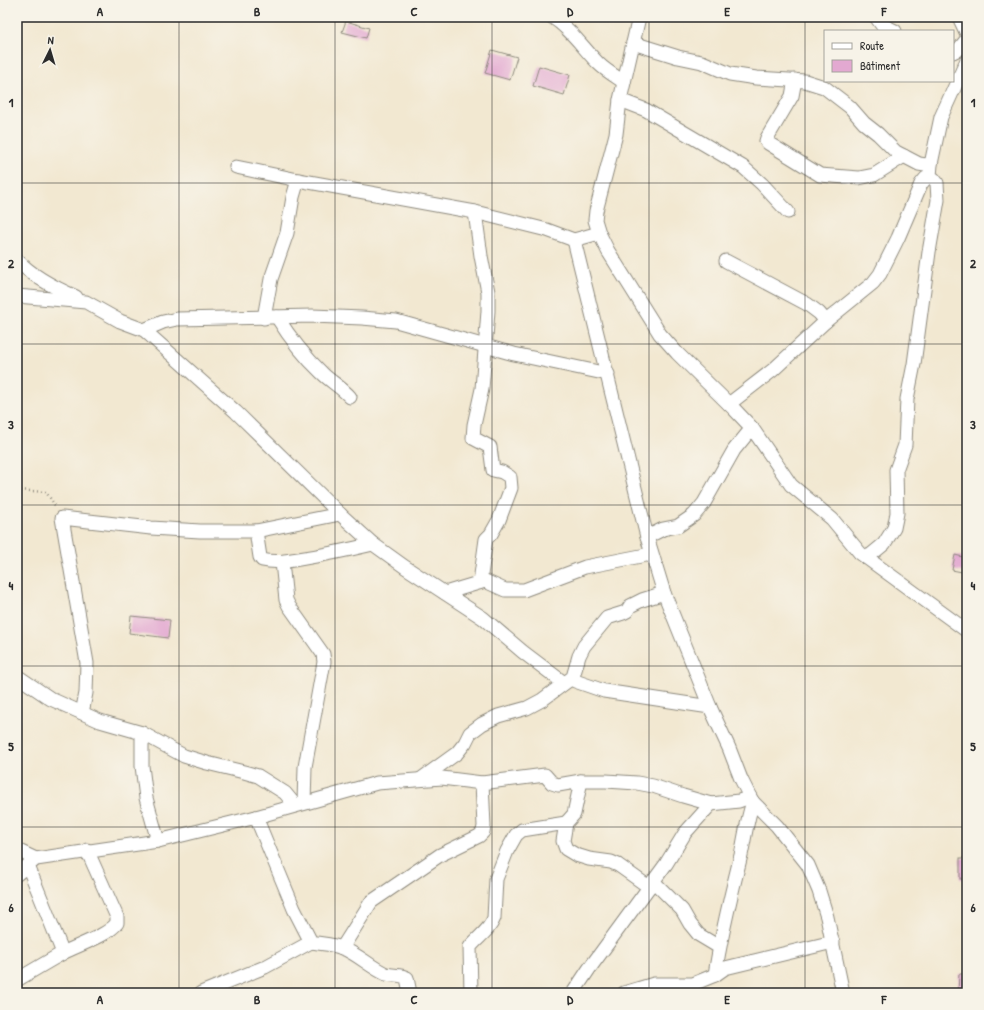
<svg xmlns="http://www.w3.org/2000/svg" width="984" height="1010" font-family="'Patrick Hand',sans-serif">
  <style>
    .building { fill: #e3a9d1 }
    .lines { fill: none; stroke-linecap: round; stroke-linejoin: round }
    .street-casing { stroke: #8e8a7e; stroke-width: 15 }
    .path { stroke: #8e8a7e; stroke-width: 2.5; stroke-dasharray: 1 3; stroke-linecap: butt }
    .street { stroke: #fff; stroke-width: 13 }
    .grid { fill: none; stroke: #2b2b2b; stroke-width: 1; stroke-opacity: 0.55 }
    .neatline { fill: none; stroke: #2b2b2b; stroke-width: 1.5 }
    .grid-label { font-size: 13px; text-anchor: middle; font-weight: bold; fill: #2b2b2b }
  </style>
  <rect width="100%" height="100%" fill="#f7f3e8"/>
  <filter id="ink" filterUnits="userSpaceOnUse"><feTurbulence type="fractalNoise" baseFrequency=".025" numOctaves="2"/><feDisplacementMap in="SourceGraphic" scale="8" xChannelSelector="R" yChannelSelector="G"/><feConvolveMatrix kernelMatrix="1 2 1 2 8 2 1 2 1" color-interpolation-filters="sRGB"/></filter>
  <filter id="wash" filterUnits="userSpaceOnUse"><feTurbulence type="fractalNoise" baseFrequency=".012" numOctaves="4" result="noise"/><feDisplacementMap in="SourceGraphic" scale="16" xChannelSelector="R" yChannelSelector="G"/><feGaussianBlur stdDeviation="0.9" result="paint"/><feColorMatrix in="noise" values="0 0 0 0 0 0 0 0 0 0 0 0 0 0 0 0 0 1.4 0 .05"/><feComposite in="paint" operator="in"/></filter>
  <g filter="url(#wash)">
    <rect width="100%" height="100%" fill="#f2e8d1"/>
    <g id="blocks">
      <g class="building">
        <path d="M 346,21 L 369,28 L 366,38 L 342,32 Z"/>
        <path d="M 492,50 L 517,57 L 510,80 L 485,73 Z"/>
        <path d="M 539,66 L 570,75 L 564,95 L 533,86 Z"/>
        <path d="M 955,555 L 967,558 L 967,573 L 952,570 Z"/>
        <path d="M 131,616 L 170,620 L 168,638 L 129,633 Z"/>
        <rect x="960" y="858" width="7" height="21"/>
        <path d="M 959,974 L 967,974 L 967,993 L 958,993 Z"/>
      </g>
    </g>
  </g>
  <g filter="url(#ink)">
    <use href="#blocks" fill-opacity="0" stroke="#8e8a7e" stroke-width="1"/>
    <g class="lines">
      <g class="street-casing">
        <g id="street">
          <path d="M 552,17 C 571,29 583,48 598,63 C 606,71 615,76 624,82"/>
          <path d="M 639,17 L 620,100 L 616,134 L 596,211 L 595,220 L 599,233 L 608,251 L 660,334 L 677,353 L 734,409 L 752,428 L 791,485 L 832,519 L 860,553 L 967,631"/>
          <path d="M 876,17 L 881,24 L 895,31"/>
          <path d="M 959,17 L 967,34"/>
          <path d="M 633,43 L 678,57 L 702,62 L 730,74 L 756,78 L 805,81 L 824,87 L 850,107 L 864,123 L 878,134 L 896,152 L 919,164 L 925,165 L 931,164"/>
          <path d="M 953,52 L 959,49 L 967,39"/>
          <path d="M 795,80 L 792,96 L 767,138 L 766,141 L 768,143 L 820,175 L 859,178 L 874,175 L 904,156"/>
          <path d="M 620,100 L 646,110 L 743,167 L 762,184 L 788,212"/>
          <path d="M 236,167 L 298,180 L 475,212 L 547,230 L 574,240 L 599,233"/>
          <path d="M 475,212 L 481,256 L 488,292 L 488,311 L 482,389 L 474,425 L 473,438 L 490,447 L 493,470 L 502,472 L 510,477 L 511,488 L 499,520 L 491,534 L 486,539 L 480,582"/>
          <path d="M 574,240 L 647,537 L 664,593 L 710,707 L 729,748 L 741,779 L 750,797 L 753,802 L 777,826 L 808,865 L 819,891 L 827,917 L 843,993"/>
          <path d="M 17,260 C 33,277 55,288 76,297"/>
          <path d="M 726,261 L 807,304 L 819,313 L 826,321"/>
          <path d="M 17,296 L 86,302 L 120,321 L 144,330 L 236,412 L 340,514 L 373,544 L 405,567 L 483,618 L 523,652 L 564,683"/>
          <path d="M 277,317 C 290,338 304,356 322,373 C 331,382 341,387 350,397"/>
          <path d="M 264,318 L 271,279 L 287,233 L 293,197 L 298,180"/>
          <path d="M 144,330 L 163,322 L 177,319 L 312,316 L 362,318 L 396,321 L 514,354 L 608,374"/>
          <path d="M 729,404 L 773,370 L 826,321 L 873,283 L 880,274 L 898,238 L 921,184 L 926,178 L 930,177 L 931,164 L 941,117 L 967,60"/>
          <path d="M 256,531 L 260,557 L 262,560 C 275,563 287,561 299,559 C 324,555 348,550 373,544"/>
          <path d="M 647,537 L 663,529 L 678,526 L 694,515 L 704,503 L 734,450 L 752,428"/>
          <path d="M 867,558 L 884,544 L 894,528 L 897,513 L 896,470 L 905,445 L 907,399 L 914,364 L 929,252 L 938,200 L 937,183 L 934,179 L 930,177"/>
          <path d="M 282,562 L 286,600 L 289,606 L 323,654 L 324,662 L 305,767 L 304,803"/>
          <path d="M 445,593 L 485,581 L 505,590 L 524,590 L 585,567 L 651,554"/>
          <path d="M 17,676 L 51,699 L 100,721 L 142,733 L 184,756 L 207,763 L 244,772 L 258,776 L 285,793 L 295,805"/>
          <path d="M 573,677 L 575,681 L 604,691 L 710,707"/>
          <path d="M 82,713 L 86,693 L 87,663 L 62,518 L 151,528 L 200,531 L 256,531 L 340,514"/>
          <path d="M 142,733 L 142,766 L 146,798 L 158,841"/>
          <path d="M 421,779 L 457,753 L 465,743 L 470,733 L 482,724 L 498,716 L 527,708 L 542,700 L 573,677 L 579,656 L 584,646 L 607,618 L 623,613 L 627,611 L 630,606 L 642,600 L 664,593"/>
          <path d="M 581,781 L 574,814 L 566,823 L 563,841 L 566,849 L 576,855 L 589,859 L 611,862 L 618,865 L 649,887"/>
          <path d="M 256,817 L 294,909 L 311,942 C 321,944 333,944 342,948 C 358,954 370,967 386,974 C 393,976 401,974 407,978 L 410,993"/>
          <path d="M 17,850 L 36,859"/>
          <path d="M 28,866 L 63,953"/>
          <path d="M 17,874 L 36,859 L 158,841 L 256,817 L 377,783 L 442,778 L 482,783 L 545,775 L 552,783 L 558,785 L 581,781 L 606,781 L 637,783 L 653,786 L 683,796 L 711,804"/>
          <path d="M 653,881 L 682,910 L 690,924 L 699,935 L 719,947"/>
          <path d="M 342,948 L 371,902 L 440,855 L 479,836 L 483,832 L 484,826 L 482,783"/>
          <path d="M 715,975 C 721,934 731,895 741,855 C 745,837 747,819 753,802"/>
          <path d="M 17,980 C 32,971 47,962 63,953 C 78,945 107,936 117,923 L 117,917 L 87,850"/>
          <path d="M 201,993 L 265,967 L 311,942"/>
          <path d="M 471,993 L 470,947 C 478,937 489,931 494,918 L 496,879 L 507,851 L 516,835 L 522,830 L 566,823"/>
          <path d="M 573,993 L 589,969 L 666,864 L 685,833 L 711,804 L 739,801 L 750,797"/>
          <path d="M 624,993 L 654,984 L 693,984 L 715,975 L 725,968 L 833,942"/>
        </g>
      </g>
      <path class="path" d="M 17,490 L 46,492 L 56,507"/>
      <use href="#street" class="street"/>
    </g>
  </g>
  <path class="grid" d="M 179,17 L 179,993M 335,17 L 335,993M 492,17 L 492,993M 649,17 L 649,993M 805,17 L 805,993M 17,183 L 967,183M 17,344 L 967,344M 17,505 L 967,505M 17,666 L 967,666M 17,827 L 967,827"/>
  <rect width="984" height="1010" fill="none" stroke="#f7f3e8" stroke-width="44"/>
  <rect x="824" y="30" width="130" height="52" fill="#f7f3e8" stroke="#a5a39c"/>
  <rect x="832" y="43" width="20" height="6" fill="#ffffff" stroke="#a5a39c"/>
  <text x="860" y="50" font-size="12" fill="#2b2b2b">Route</text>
  <rect x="832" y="60" width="20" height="12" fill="#e3a9d1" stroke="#a5a39c"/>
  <text x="860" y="70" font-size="12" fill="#2b2b2b">Bâtiment</text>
  <g transform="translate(50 50) rotate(5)" stroke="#f7f3e8" stroke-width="3" paint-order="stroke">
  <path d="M0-3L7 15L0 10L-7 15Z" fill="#2b2b2b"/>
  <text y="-6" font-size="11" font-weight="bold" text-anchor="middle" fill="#2b2b2b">N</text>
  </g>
  <rect x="22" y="22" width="940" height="966" class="neatline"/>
  <g class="grid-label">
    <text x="100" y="16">A</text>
    <text x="257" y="16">B</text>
    <text x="414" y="16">C</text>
    <text x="570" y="16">D</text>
    <text x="727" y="16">E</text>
    <text x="884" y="16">F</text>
    <text x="11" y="107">1</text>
    <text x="973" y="107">1</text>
    <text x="11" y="268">2</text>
    <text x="973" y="268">2</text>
    <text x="11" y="429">3</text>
    <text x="973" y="429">3</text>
    <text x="11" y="590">4</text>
    <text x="973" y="590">4</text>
    <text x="11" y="751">5</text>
    <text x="973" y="751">5</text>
    <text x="11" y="912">6</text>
    <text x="973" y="912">6</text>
    <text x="100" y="1004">A</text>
    <text x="257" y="1004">B</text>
    <text x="414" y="1004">C</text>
    <text x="570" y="1004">D</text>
    <text x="727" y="1004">E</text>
    <text x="884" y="1004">F</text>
  </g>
</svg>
